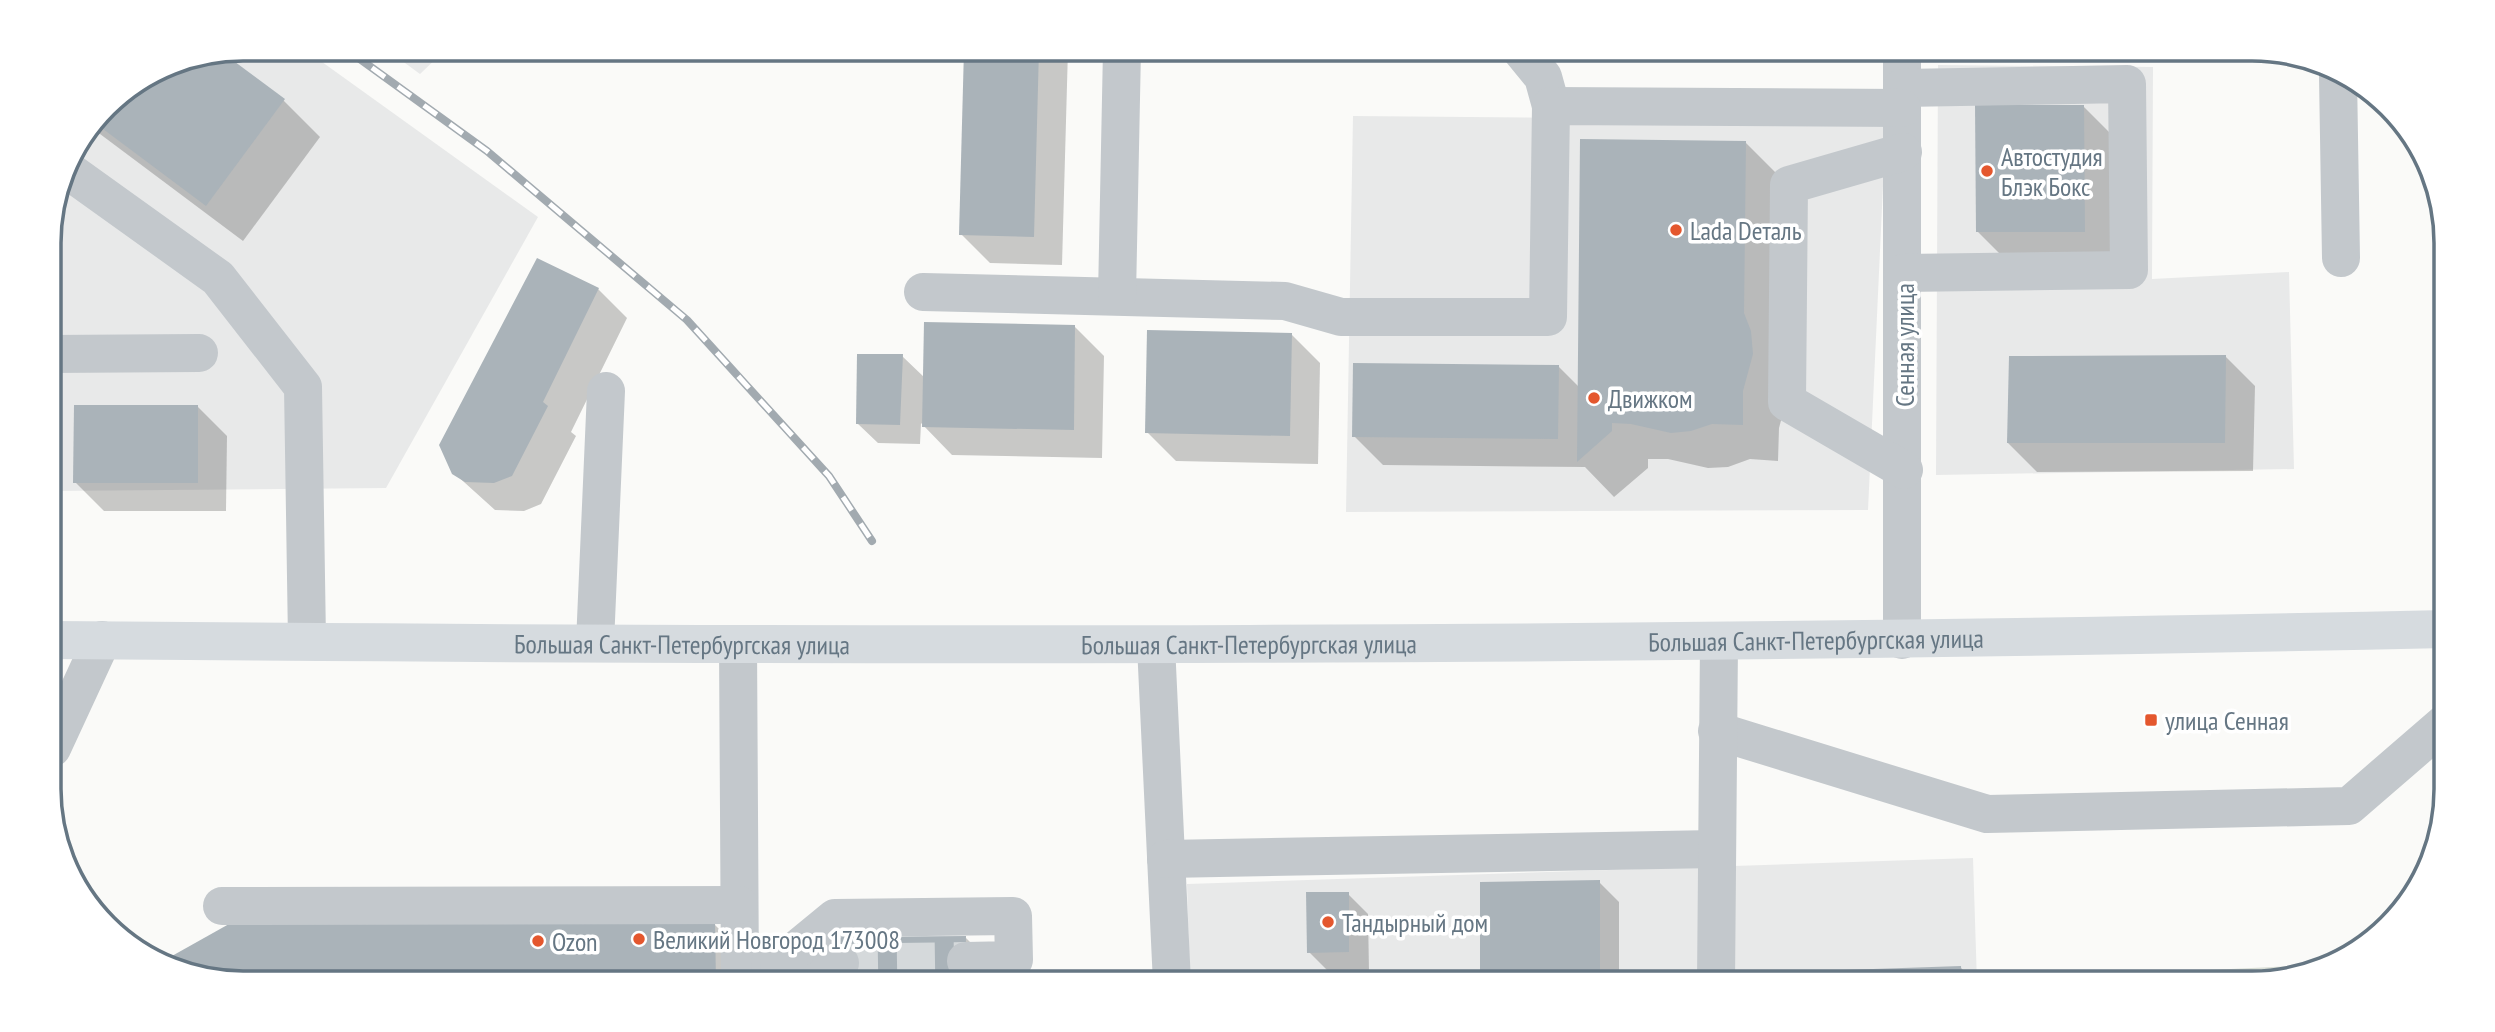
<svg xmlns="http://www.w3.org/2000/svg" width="2495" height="1032" font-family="'PT Sans Narrow',sans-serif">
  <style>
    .built { fill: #e8e9e9 }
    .green { fill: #dadfd7 }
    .shadow { fill: #0003 }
    .building { fill: #aab3b9 }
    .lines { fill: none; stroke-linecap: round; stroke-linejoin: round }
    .minor-tunnel { stroke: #d5d9db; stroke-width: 38; stroke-dasharray: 38 19; stroke-linecap: butt }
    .minor { stroke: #c3c8cc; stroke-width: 38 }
    .major { stroke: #d6dbdf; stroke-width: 38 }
    .rail-casing { stroke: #a2aab0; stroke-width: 8 }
    .rail { stroke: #fff; stroke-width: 5; stroke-dasharray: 16; stroke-linecap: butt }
    .poi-dot { fill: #e4572e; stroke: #fff; stroke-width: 2.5 }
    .labels { text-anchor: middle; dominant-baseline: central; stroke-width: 7; stroke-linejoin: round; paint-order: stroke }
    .poi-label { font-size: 26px; fill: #657683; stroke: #fff; text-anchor: start }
    .street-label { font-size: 26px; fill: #657683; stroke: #fff }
    .rim { fill: none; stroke: #657683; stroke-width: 3.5 }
  </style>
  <rect width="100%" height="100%" fill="#fafaf8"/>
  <g class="built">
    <path d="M 243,49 L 304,49 L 538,217 L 386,488 L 51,491 L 49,230 L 69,157 L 115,97 L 169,64 Z"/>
    <path d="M 386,49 L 446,49 L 420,74 Z"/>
    <path d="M 1938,65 L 2153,67 L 2152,279 L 2289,272 L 2294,469 L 1936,475 Z"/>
    <path d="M 1353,116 L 1886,121 L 1868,510 L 1346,512 Z"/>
    <path d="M 1973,858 L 1977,983 L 1190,983 L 1187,884 Z"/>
  </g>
  <path class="green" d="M 2312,965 L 2264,983 L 2019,983 L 2019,979 Z"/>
  <g class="shadow">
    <path d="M 966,49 L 1068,49 L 1062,265 L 990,263 L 961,234 Z"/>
    <path d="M 220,53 L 284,101 L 320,137 L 243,241 L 92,128 L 115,97 L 169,64 Z"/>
    <path d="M 2083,106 L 2112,135 L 2113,260 L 2007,261 L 1978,232 Z"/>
    <path d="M 1746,143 L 1782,179 L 1789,391 L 1779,428 L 1778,461 L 1750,459 L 1728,467 L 1708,468 L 1668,459 L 1648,459 L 1648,468 L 1614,497 L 1585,467 L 1383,465 L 1354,436 L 1559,367 L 1580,388 Z"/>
    <path d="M 2434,193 L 2444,217 L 2445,391 L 2439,386 Z"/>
    <path d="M 598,289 L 627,318 L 571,432 L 576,436 L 541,504 L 524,511 L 495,510 L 454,473 Z"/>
    <path d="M 1075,327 L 1104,356 L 1102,458 L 952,455 L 921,423 L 920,444 L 878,443 L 857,423 L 902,356 L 925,378 Z"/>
    <path d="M 1291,334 L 1320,363 L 1318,464 L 1176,461 L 1147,432 Z"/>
    <path d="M 2226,357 L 2255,386 L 2253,471 L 2037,472 L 2008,443 Z"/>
    <path d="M 198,407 L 227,436 L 226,511 L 104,511 L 75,482 Z"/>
    <path d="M 1599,882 L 1619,902 L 1619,983 L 1492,983 L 1482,972 Z"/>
    <path d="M 1348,894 L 1368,914 L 1369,972 L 1329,972 L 1309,952 Z"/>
    <path d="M 714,924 L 750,960 L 751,983 L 243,983 Z"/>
    <path d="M 965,937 L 985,957 L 985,983 L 842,983 Z"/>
    <path d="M 1961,968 L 1976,983 L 1762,983 Z"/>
  </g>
  <g class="building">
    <path d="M 964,49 L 1039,49 L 1034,237 L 959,235 Z"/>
    <path d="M 223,53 L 285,99 L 206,206 L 95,123 L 115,97 L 169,64 Z"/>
    <path d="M 1975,105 L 2084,105 L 2085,232 L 1976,232 Z"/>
    <path d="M 1580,139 L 1746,141 L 1744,313 L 1751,331 L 1753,354 L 1743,391 L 1743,425 L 1712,424 L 1691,431 L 1671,433 L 1631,424 L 1612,423 L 1612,431 L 1577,462 Z"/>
    <path d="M 2433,189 L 2444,217 L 2445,386 L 2437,386 Z"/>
    <path d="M 537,258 L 599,288 L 543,402 L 548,406 L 512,476 L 494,483 L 465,482 L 452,474 L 439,445 Z"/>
    <path d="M 924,322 L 1075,325 L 1074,430 L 922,427 Z"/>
    <path d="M 1147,330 L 1292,333 L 1290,436 L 1145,433 Z"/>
    <path d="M 857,354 L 903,354 L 900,425 L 856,424 Z"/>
    <path d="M 2226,355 L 2225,443 L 2007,443 L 2009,356 Z"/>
    <path d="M 1353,363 L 1559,365 L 1558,439 L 1352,437 Z"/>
    <path d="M 74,405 L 198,405 L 198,483 L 73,483 Z"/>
    <path d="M 1600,880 L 1600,971 L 1480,973 L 1480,882 Z"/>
    <path d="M 1306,892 L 1349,892 L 1349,952 L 1307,953 Z"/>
    <path d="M 715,922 L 716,983 L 243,983 L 180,973 L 163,961 L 229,924 Z"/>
    <path d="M 966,936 L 965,983 L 840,983 L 839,937 Z"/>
    <path d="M 1961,966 L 1962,983 L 1760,983 L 1760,973 Z"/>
  </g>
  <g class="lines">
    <path class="minor-tunnel" d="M 840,963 L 966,961"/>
    <g class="minor">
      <path d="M 1520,49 L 1543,77 L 1551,106"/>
      <path d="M 1902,49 L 1902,640"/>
      <path d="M 2338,76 L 2341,258"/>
      <path d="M 1902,88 L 2127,84 L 2129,270 L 1903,273"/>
      <path d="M 1903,152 L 1789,185 L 1787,402 L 1904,470"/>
      <path d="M 66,169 L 218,278 L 303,387 L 307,640"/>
      <path d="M 923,292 L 1285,301 L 1341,317 L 1548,317 L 1551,106 L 1902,108"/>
      <path d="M 1117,296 L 1122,49"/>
      <path d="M 50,354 L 199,353"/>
      <path d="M 595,643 L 606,391"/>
      <path d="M 738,644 L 740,983"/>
      <path d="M 1156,645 L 1172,983"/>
      <path d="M 1717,731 L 1987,814 L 2349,806 L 2446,722"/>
      <path d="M 52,748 L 102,640"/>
      <path d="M 1166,859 L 1715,849"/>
      <path d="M 222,906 L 739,905"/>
      <path d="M 770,964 L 840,963"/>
      <path d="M 779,964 L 835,918 L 1013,916 L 1014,960 L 966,961"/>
      <path d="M 1716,983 L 1719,642"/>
    </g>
    <path class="major" id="s1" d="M 52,640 C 850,647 1648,647 2446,629"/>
    <g class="rail-casing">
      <path id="rail" d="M 346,49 L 487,151 L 687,320 L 829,476 L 872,541"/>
    </g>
    <use href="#rail" class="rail"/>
  </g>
  <g class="poi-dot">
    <circle cx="1987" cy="171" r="7"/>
    <circle cx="1676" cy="230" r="7"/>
    <circle cx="1594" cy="398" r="7"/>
    <rect x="2144" y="713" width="14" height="14" rx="3.5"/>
    <circle cx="1328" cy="922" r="7"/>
    <circle cx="639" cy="939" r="7"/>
    <circle cx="538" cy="941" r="7"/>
  </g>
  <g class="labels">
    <g class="poi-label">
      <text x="2001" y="156">Автостудия<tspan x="2001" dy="30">Блэк Бокс</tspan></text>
      <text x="1690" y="230">Lada Dеталь</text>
      <text x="1608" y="398">Движком</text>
      <text x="2165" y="720">улица Сенная</text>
      <text x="1342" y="922">Тандырный дом</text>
      <text x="653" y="939">Великий Новгород 173008</text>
      <text x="552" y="941">Ozon</text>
    </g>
    <g class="street-label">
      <text transform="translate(1904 345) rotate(-90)">Сенная улица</text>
      <text stroke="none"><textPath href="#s1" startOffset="1764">Большая Санкт-Петербургская улица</textPath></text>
      <text stroke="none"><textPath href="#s1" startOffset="630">Большая Санкт-Петербургская улица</textPath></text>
      <text stroke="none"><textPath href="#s1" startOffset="1197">Большая Санкт-Петербургская улица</textPath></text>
    </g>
  </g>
  <path d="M0 0H2495V1032H0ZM243 61H2252A182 182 0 0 1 2434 243V789A182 182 0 0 1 2252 971H243A182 182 0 0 1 61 789V243A182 182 0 0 1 243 61Z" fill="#fff" fill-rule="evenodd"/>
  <path class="rim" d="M243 61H2252A182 182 0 0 1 2434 243V789A182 182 0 0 1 2252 971H243A182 182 0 0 1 61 789V243A182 182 0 0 1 243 61Z"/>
</svg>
